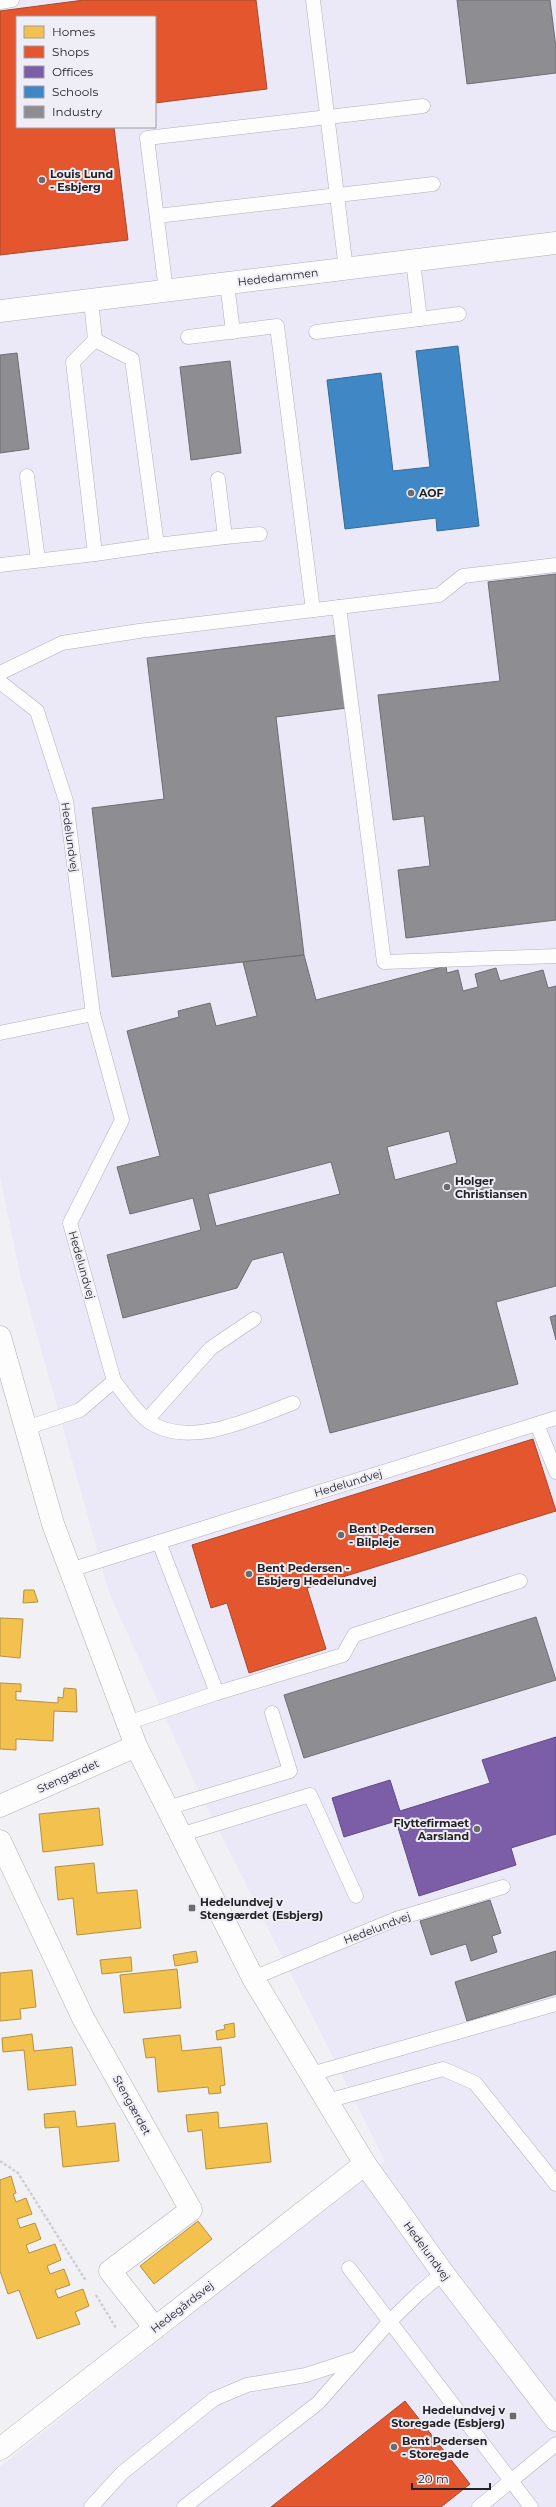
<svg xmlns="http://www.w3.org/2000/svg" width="556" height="2507" font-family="Montserrat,sans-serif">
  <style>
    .industrial { fill: #ebe8f7; fill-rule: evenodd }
    .homes { fill: #f2c14e; stroke: #b49242 }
    .shops { fill: #e4572e; stroke: #aa472c }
    .offices { fill: #7b5ea7; stroke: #614c80 }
    .schools { fill: #3f88c5; stroke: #376a95 }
    .industry { fill: #8d8d92; stroke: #6d6d72; fill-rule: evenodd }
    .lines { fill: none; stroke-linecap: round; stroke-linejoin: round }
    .service-casing { stroke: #b1b1b5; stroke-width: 15 }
    .minor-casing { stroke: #b1b1b5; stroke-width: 23 }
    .tertiary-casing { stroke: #b1b1b5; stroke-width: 23 }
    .path { stroke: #cfcfd1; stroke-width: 2.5; stroke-dasharray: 3 2; stroke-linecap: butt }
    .service { stroke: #fdfdfe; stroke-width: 14 }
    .minor { stroke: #fdfdfe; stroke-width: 22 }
    .tertiary { stroke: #fdfdfe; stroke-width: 22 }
    .poi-dot { fill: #6b6b6e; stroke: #efeef7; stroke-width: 1.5 }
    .labels { text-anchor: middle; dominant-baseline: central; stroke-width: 4; stroke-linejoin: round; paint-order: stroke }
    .poi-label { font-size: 11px; font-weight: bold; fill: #232326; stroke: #efeef7; text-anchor: start }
    .street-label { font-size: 11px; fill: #232326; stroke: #efeef7 }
  </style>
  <rect width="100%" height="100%" fill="#f0f0f5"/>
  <path class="industrial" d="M 0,0 L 556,0 L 556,2507 L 0,2507 L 0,2467 L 385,2161 L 192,1777 L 109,1592 L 20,1274 L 0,1176 ZM 17,17 L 155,17 L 155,127 L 17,127 Z"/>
  <g class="homes">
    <path d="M 24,1590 L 34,1590 L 38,1602 L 23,1603 Z"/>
    <path d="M 0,1618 L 23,1619 L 20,1658 L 0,1656 Z"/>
    <path d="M 0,1683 L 21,1684 L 21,1692 L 16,1691 L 16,1700 L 58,1703 L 58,1697 L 63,1698 L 64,1688 L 76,1689 L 77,1712 L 54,1711 L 53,1741 L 16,1739 L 16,1750 L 0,1749 Z"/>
    <path d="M 99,1808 L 103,1845 L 43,1852 L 39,1814 Z"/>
    <path d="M 94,1863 L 97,1893 L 137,1890 L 141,1928 L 77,1935 L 73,1898 L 58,1900 L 55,1867 Z"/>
    <path d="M 196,1951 L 198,1962 L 175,1966 L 173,1955 Z"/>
    <path d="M 131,1957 L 132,1971 L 102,1974 L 100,1960 Z"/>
    <path d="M 177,1969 L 181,2008 L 124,2013 L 120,1975 Z"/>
    <path d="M 32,1970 L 36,2007 L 20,2009 L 21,2019 L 0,2021 L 0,1973 Z"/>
    <path d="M 234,2023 L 235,2037 L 217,2040 L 216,2031 L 225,2029 L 224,2025 Z"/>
    <path d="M 32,2034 L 34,2051 L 72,2047 L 76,2085 L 28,2090 L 24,2050 L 3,2052 L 2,2038 Z"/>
    <path d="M 180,2035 L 182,2051 L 221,2047 L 225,2085 L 220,2086 L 221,2093 L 209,2094 L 208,2087 L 158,2092 L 155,2057 L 146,2058 L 143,2039 Z"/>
    <path d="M 75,2111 L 77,2127 L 115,2123 L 119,2161 L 63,2167 L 59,2127 L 45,2128 L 44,2114 Z"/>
    <path d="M 218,2112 L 219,2128 L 267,2123 L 271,2162 L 206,2169 L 202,2130 L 188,2132 L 186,2115 Z"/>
    <path d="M 11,2176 L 16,2193 L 13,2194 L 16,2202 L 26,2198 L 32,2214 L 17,2219 L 20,2228 L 35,2223 L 41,2239 L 26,2245 L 29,2253 L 55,2244 L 61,2260 L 47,2266 L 50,2274 L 64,2269 L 70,2285 L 55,2290 L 58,2298 L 83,2289 L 89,2306 L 75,2312 L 80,2324 L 37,2339 L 19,2290 L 8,2294 L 0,2271 L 0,2180 Z"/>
    <path d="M 198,2221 L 212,2239 L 154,2284 L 140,2266 Z"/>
  </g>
  <g class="shops">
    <path d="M 84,0 L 256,0 L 267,89 L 155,103 L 155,17 L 17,17 L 17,127 L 114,127 L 128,240 L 0,255 L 0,11 Z"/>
    <path d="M 533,1439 L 556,1511 L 307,1588 L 326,1649 L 249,1673 L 227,1603 L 211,1608 L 192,1545 Z"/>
    <path d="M 405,2401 L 470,2484 L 441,2507 L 271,2507 Z"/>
  </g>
  <path class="offices" d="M 556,1737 L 556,1834 L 511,1848 L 516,1865 L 419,1896 L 396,1821 L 344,1837 L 332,1798 L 390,1780 L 400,1811 L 490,1783 L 482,1760 Z"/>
  <path class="schools" d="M 458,346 L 479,526 L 437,531 L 436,518 L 345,529 L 327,380 L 381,373 L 393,471 L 430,467 L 416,351 Z"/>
  <g class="industry">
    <path d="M 457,0 L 550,0 L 556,48 L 556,73 L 467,84 Z"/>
    <path d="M 17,353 L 29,449 L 0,453 L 0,355 Z"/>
    <path d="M 230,361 L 241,453 L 191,460 L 180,367 Z"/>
    <path d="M 556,574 L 556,920 L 406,938 L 398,870 L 430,866 L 424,816 L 393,820 L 378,695 L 500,681 L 488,582 Z"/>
    <path d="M 338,635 L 347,708 L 276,717 L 304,955 L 112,977 L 92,808 L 164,799 L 147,658 Z"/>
    <path d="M 304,955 L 316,1000 L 446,966 L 447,973 L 458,970 L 463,991 L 478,987 L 475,974 L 496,968 L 500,981 L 543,970 L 548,988 L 556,986 L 556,1286 L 496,1302 L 518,1384 L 330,1433 L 283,1252 L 252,1260 L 237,1288 L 123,1318 L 107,1255 L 201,1230 L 193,1198 L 130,1214 L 117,1167 L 160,1156 L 127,1031 L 179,1017 L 178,1011 L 210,1003 L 216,1026 L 257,1016 L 243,962 ZM 449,1131 L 457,1163 L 395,1180 L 387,1147 ZM 331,1162 L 340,1194 L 216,1226 L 208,1194 Z"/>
    <path d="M 556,1315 L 556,1340 L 550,1317 Z"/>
    <path d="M 536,1617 L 556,1680 L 304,1758 L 284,1695 Z"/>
    <path d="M 490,1900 L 501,1933 L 492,1936 L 497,1952 L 471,1961 L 466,1944 L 431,1955 L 420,1921 Z"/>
    <path d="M 556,1951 L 556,1994 L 467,2021 L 455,1982 Z"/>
  </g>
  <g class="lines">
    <g class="service-casing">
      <g id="service">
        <path d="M 313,0 L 346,269"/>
        <path d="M 0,2 L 12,0"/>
        <path d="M 157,216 L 433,184"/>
        <path d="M 413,261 L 420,319"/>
        <path d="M 227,283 L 233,332"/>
        <path d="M 166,291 L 147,138 L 423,106"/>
        <path d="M 91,300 L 95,340"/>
        <path d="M 316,332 L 459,314"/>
        <path d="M 188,337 L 277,326 L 313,610"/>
        <path d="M 95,340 L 132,359 L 157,545 L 95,554 L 73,362 Z"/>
        <path d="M 27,476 L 38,560"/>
        <path d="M 218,479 L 225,537 L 260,534"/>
        <path d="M 157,545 L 225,537"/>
        <path d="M 0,565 L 95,554"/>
        <path d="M 339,607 L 384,962 L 556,956"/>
        <path d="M 0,673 L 62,643 L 139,631 L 439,595 L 463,576 L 556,565"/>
        <path d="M 0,682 L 37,711 L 66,801 L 93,1014 L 122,1120 L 70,1223 L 114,1381 L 80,1410 L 26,1428"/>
        <path d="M 0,1033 L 93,1014"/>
        <path d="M 114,1381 C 124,1393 135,1411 148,1421 C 189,1450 252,1418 293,1403"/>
        <path d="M 147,1420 L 211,1348 L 254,1319"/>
        <path d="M 537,1424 L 556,1472"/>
        <path d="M 159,1542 L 556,1418"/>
        <path d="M 70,1570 L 159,1542 L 217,1693 L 127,1723"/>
        <path d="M 217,1693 L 343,1655 L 354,1635 L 520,1581"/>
        <path d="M 167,1808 L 290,1771 L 272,1713"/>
        <path d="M 180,1835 L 310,1795 L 356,1896"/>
        <path d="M 253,1978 L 396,1919 L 503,1887"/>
        <path d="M 311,2074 L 556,2004"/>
        <path d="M 327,2101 L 443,2069 L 475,2083 L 556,2184"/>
        <path d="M 349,2268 L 531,2507"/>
        <path d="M 91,2507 L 122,2473 L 214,2399 L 247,2385 L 306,2375 L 355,2359"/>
        <path d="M 184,2507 L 318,2403 L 390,2321 L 419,2293 L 443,2273"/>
        <path d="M 479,2507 L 556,2444"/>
      </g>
    </g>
    <g class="minor-casing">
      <g id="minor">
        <path d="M 0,311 L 556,243"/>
        <path d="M 0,1806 L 136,1746"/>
        <path d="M 0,1841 L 83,2018 L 191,2210 L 110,2271 L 155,2328"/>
        <path d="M 0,2449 L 365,2164"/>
      </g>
    </g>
    <g class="tertiary-casing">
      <path id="tertiary" d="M 0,1337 L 53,1524 L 136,1746 L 253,1978 L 365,2164 L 443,2273 L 556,2420"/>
    </g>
    <g class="path">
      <path d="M 0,2161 L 18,2173 L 86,2281"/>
      <path d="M 96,2295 L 116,2328"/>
    </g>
    <use href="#service" class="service"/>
    <use href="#minor" class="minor"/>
    <use href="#tertiary" class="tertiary"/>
  </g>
  <g class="poi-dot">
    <circle cx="42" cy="180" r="4"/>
    <circle cx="411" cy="493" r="4"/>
    <circle cx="447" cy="1187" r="4"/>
    <circle cx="341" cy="1535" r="4"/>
    <circle cx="249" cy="1574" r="4"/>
    <circle cx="477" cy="1829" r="4"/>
    <rect x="188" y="1904" width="8" height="8" rx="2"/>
    <rect x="509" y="2412" width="8" height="8" rx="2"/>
    <circle cx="394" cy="2447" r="4"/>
  </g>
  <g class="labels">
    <g class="poi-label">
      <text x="50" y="174">Louis Lund<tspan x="50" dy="13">- Esbjerg</tspan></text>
      <text x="419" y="493">AOF</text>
      <text x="455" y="1181">Holger<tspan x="455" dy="13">Christiansen</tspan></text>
      <text x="349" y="1529">Bent Pedersen<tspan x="349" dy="13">- Bilpleje</tspan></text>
      <text x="257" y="1568">Bent Pedersen -<tspan x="257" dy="13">Esbjerg Hedelundvej</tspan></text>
      <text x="469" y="1823" text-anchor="end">Flyttefirmaet<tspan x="469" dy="13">Aarsland</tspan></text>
      <text x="200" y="1902">Hedelundvej v<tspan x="200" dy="13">Stengærdet (Esbjerg)</tspan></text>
      <text x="505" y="2410" text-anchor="end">Hedelundvej v<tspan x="505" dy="13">Storegade (Esbjerg)</tspan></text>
      <text x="402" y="2441">Bent Pedersen<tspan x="402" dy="13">- Storegade</tspan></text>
    </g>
    <g class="street-label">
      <text transform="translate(278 277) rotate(-7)">Hededammen</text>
      <text transform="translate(70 837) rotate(82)">Hedelundvej</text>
      <text transform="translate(82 1265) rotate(74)">Hedelundvej</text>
      <text transform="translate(348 1483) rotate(-17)">Hedelundvej</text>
      <text transform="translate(68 1776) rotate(-24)">Stengærdet</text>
      <text transform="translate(377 1928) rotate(-21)">Hedelundvej</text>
      <text transform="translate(132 2105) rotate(61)">Stengærdet</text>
      <text transform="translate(427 2251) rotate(54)">Hedelundvej</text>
      <text transform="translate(182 2307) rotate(-38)">Hedegårdsvej</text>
    </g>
  </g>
  <rect x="16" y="16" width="140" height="112" fill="#efeef7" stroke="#9d9da3"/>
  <rect x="24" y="26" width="20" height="12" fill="#f2c14e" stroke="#9d9da3"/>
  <text x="52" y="36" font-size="12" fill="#232326">Homes</text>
  <rect x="24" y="46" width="20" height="12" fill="#e4572e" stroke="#9d9da3"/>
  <text x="52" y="56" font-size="12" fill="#232326">Shops</text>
  <rect x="24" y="66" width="20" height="12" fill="#7b5ea7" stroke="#9d9da3"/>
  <text x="52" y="76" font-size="12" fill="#232326">Offices</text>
  <rect x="24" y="86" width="20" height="12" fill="#3f88c5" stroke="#9d9da3"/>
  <text x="52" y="96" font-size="12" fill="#232326">Schools</text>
  <rect x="24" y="106" width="20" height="12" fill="#8d8d92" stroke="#9d9da3"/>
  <text x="52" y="116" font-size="12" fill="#232326">Industry</text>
  <path d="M412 2483v6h78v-6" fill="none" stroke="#232326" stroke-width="2"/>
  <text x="418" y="2483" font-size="12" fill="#232326" stroke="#efeef7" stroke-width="3" paint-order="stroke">20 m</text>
</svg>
